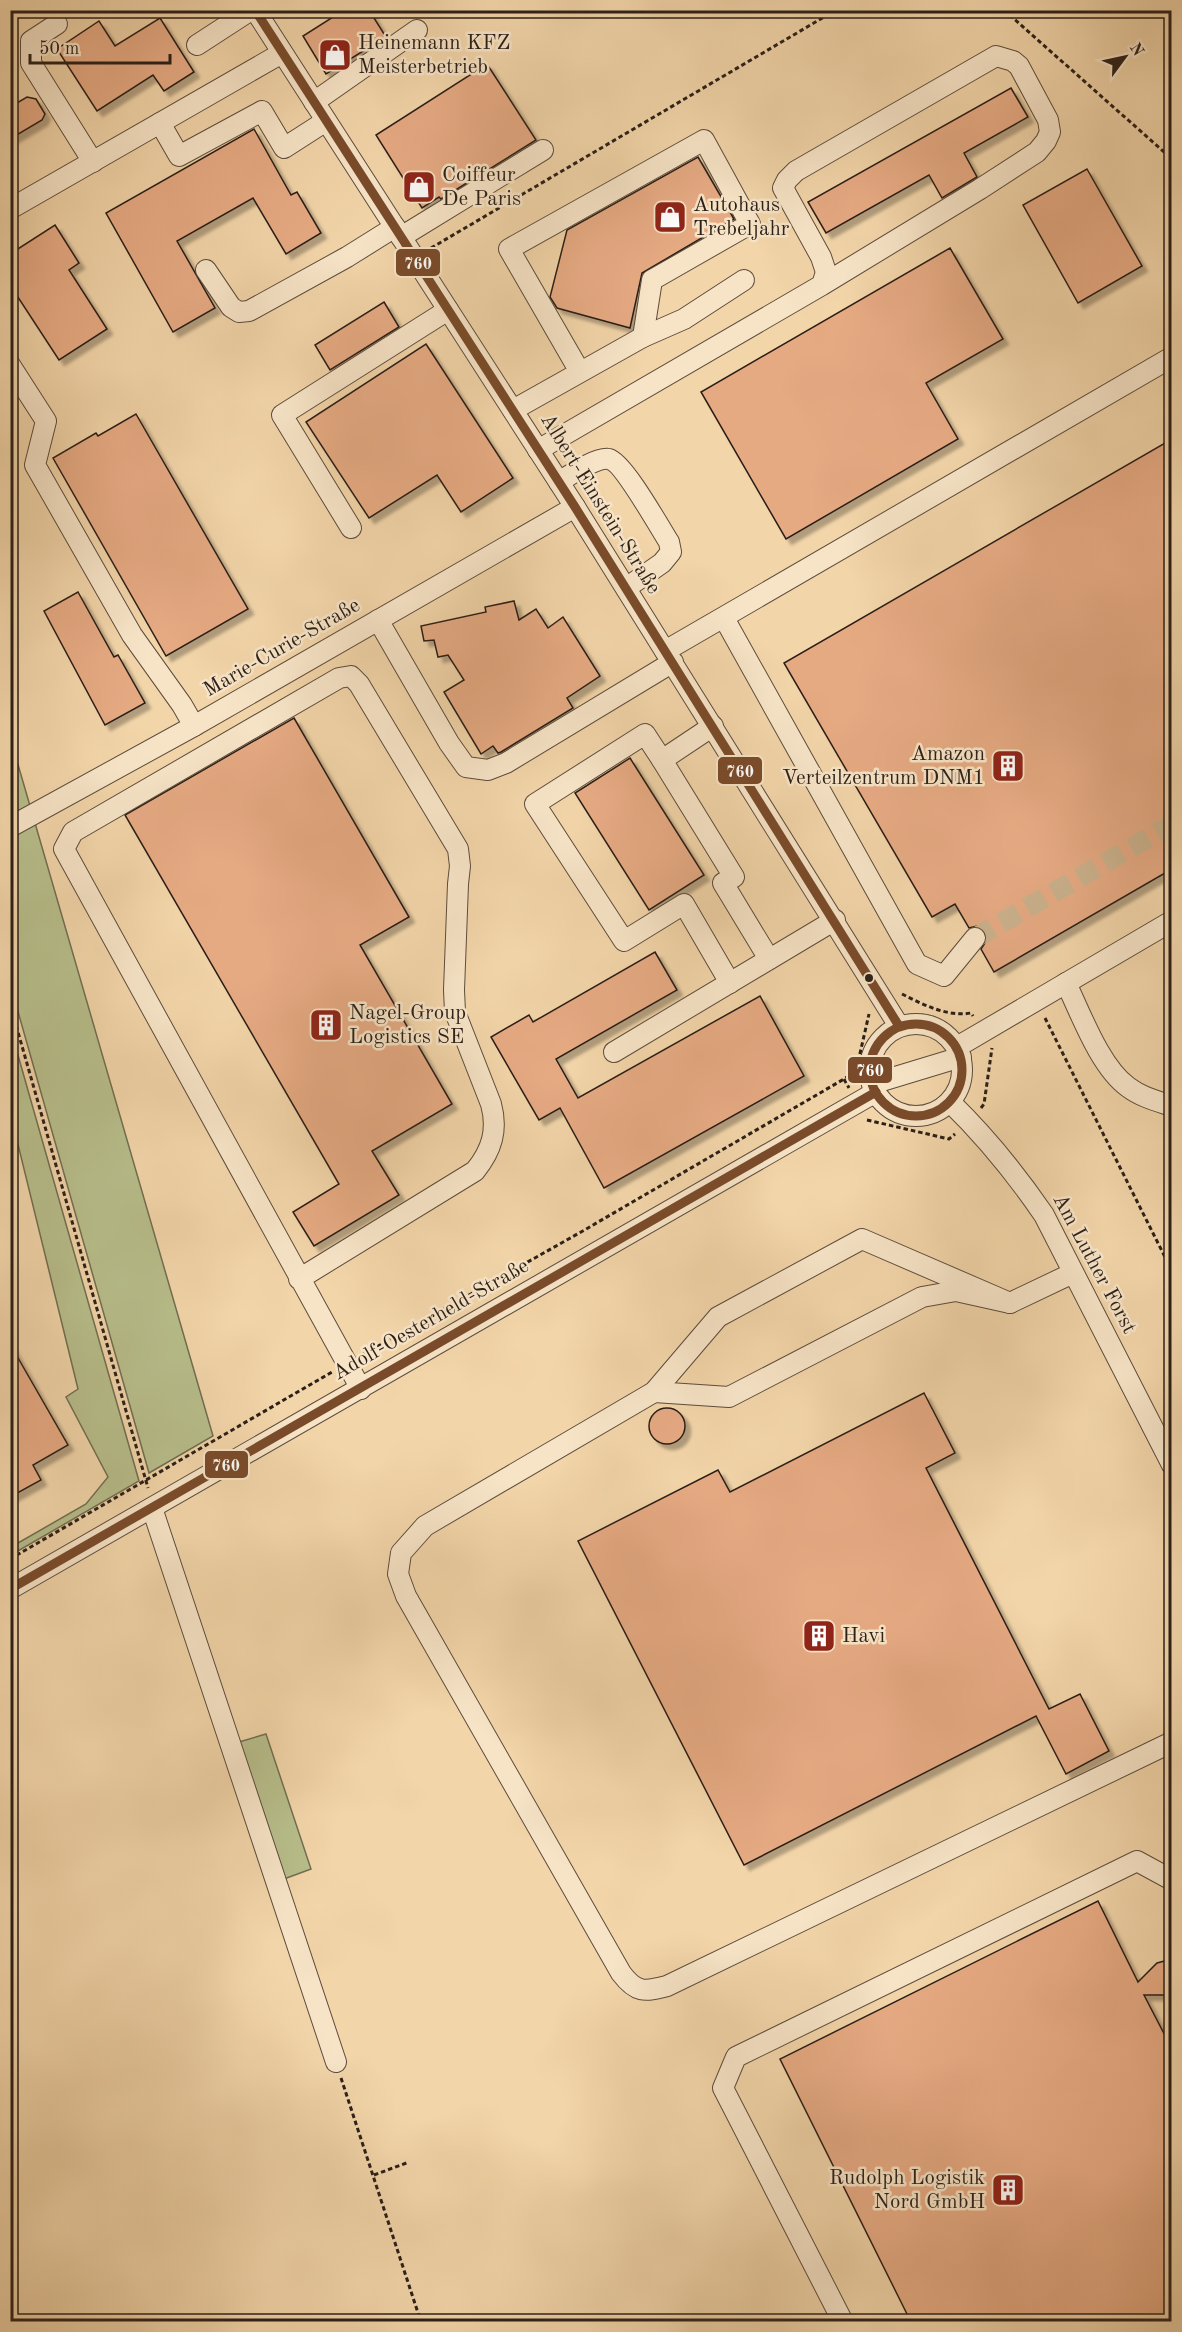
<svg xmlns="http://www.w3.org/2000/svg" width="1182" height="2332" font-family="'Old Standard TT',serif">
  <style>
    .green { fill: #b7be8b; stroke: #716e52; stroke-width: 1.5 }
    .building { fill: #e6aa83; stroke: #2b1f18; stroke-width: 1.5; filter: url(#shadow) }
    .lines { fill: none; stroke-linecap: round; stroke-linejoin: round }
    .minor-tunnel { stroke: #cab18c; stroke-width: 20; stroke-dasharray: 20 10; stroke-linecap: butt }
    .minor-casing { stroke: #5d4c3c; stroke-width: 22 }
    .path { stroke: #2b1f18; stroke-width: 3; stroke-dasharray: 4.5 3; stroke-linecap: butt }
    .minor { stroke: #f7e4c7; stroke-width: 20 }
    .bus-1-casing { stroke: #f7e4c7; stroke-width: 14 }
    .bus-1 { stroke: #7a4b2a; stroke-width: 9 }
    .bus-dot { fill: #2b1f18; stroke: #f7e4c7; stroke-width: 2 }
    .labels { text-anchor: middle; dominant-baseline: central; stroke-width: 5; stroke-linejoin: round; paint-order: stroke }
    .poi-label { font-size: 21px; fill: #2b1f18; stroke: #f7e4c7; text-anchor: start }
    .street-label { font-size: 21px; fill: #2b1f18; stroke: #f7e4c7 }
    .line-badge { stroke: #f7e4c7; stroke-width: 2 }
    .badge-label { font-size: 16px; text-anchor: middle; font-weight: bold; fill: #fff }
  </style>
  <defs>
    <filter id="shadow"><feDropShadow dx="5.5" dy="5.5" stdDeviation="1.5" flood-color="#0004"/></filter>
  </defs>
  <rect width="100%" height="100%" fill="#f2d5a9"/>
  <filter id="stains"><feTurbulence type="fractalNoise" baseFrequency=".00333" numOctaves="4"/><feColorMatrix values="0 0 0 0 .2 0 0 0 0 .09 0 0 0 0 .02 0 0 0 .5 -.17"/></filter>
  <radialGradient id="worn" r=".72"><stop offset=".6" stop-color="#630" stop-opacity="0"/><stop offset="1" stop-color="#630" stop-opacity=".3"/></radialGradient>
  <g class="green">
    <path d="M 10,737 L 213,1436 L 149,1473 L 11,987 Z"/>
    <path d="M 10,1027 L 139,1481 L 11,1555 L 11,1547 L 86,1504 L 108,1477 L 66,1397 L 78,1389 L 11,1116 Z"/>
    <path d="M 266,1734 L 311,1869 L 284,1879 L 239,1742 Z"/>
  </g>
  <g class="building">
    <path d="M 344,10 L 369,10 L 386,37 L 326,74 L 303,36 Z"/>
    <path d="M 160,18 L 194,72 L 164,91 L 153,75 L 97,111 L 57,49 L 99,21 L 115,46 Z"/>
    <path d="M 487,64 L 536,140 L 441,199 L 439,197 L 422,208 L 376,135 Z"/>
    <path d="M 1011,88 L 1028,117 L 964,153 L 977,177 L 942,198 L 929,175 L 826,233 L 808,202 Z"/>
    <path d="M 27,97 L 36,99 L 45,114 L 42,120 L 10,139 L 10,107 Z"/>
    <path d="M 254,129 L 291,195 L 297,192 L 321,233 L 286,254 L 253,198 L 177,241 L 215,308 L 173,332 L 106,213 Z"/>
    <path d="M 698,157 L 734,219 L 642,273 L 630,328 L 557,308 L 550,297 L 567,230 Z"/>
    <path d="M 1087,169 L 1142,266 L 1078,303 L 1023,205 Z"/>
    <path d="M 55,225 L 79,263 L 69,270 L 107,329 L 59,360 L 10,285 L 10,254 Z"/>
    <path d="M 950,248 L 1003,339 L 926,383 L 958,439 L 786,539 L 701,392 Z"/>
    <path d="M 384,302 L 399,327 L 330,370 L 315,345 Z"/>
    <path d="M 426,344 L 513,478 L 461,512 L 437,475 L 369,518 L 306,422 Z"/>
    <path d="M 136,414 L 248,609 L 166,656 L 53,458 L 96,433 L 98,436 Z"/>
    <path d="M 1172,439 L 1172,869 L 994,972 L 981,949 L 987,940 L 986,933 L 977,926 L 969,928 L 955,904 L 932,917 L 784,663 Z"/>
    <path d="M 78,592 L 114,657 L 118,655 L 145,703 L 105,725 L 44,611 Z"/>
    <path d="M 514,601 L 519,620 L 536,609 L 548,628 L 563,617 L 600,676 L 567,698 L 573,708 L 501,752 L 498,753 L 493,746 L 481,754 L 444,692 L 464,680 L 448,655 L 438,657 L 434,640 L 424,641 L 421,626 L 486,612 L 485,607 Z"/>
    <path d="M 294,718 L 409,917 L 360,945 L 452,1104 L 372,1151 L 399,1195 L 314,1246 L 293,1212 L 339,1184 L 125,815 Z"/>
    <path d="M 630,758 L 704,875 L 649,910 L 575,793 Z"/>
    <path d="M 655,952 L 677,990 L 556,1059 L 578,1098 L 760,996 L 804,1076 L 604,1188 L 560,1108 L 539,1120 L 491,1037 L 529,1015 L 533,1022 Z"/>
    <path d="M 10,1344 L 68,1445 L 33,1465 L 41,1480 L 10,1497 Z"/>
    <path d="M 924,1393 L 955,1453 L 926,1468 L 1049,1709 L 1080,1694 L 1109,1751 L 1066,1774 L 1036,1716 L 744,1865 L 578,1541 L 718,1470 L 730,1492 Z"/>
    <circle cx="667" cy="1426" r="18"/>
    <path d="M 1098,1901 L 1138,1982 L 1157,1963 L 1172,1959 L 1172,1995 L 1144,1995 L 1172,2049 L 1172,2322 L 911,2322 L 780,2059 Z"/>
  </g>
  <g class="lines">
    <path class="minor-tunnel" d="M 975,938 L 1172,824"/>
    <g class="minor-casing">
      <g id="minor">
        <path d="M 255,10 L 575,507 L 899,1026"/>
        <path d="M 57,24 L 31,41 L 31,63 L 93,162"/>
        <path d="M 197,45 L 251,10"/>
        <path d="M 314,102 L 417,30"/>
        <path d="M 160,123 L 179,156 L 262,111 L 284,148 L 326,121"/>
        <path d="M 10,209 L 282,53"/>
        <path d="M 401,237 L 543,150"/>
        <path d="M 206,270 L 231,307 L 239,312 L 249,311 L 347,257 L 395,227"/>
        <path d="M 643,337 L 684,319 L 744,280"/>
        <path d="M 10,365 L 46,421 L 35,465 L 132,635 L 182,705 L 194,726"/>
        <path d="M 513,410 L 643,337 L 652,280 L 750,224 L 704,140 L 509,249 L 580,372"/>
        <path d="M 538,450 L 822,285 L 826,272 L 821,257 L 783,188 L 787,180 L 796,171 L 996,56 L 1013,61 L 1019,66 L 1048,120 L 1050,132 L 1046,141 L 1037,152 L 980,189 L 822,285"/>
        <path d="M 559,482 C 570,475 596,457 609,459 C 623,462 660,528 669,542 L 671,552 L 662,563 L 626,588"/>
        <path d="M 351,528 L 282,415 L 448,310"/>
        <path d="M 724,618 L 917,964 L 944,976 L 975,938"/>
        <path d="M 378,620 L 449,743 L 466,767 L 488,770 L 506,763 L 673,662"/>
        <path d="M 665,651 L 1172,357"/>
        <path d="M 713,726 L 662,760 L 645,734 L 535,804 L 624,941 L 684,904 L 730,983"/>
        <path d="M 662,760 L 734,877 L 723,883 L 769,959"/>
        <path d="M 10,827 L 194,726 L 575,507"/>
        <path d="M 1066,983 C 1081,1014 1100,1067 1128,1087 C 1141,1097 1157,1101 1172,1106"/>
        <circle cx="916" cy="1070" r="46"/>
        <path d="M 957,1047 L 1172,921"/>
        <path d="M 614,1052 L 835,920"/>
        <path d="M 872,1084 L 961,1057"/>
        <path d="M 950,1102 C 986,1137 1016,1174 1044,1215 L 1172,1465"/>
        <path d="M 299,1279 L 475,1171 C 492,1150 498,1130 491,1104 L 455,1012 L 454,990 L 458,884 L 460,866 L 458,849 L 359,684 L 351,676 L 339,678 L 73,832 L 64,849 L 361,1389"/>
        <path d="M 1010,1303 L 862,1239 L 718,1317 L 654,1392 L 425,1526 L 401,1553 L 398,1574 L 406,1596 L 621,1973 C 636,1993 644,1992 667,1986 L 1172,1742"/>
        <path d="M 654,1392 L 729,1397 L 922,1297 L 956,1291 L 1010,1303 L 1073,1273"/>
        <path d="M 152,1508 L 336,2062"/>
        <path d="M 10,1589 L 876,1092"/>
        <path d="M 843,2322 L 723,2088 L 736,2057 L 1137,1861 L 1172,1880"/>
      </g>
    </g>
    <g class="path">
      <path d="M 1004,10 L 1172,159"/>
      <path d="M 431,248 L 836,10"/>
      <path d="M 902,994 C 924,1005 947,1017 971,1013 L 973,1016"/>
      <path d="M 10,1004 L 148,1488"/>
      <path d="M 1045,1018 L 1172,1271"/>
      <path d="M 844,1079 L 849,1088"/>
      <path d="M 981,1108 L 984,1104 L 992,1048"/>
      <path d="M 867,1120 L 949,1139 L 955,1134"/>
      <path d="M 364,1354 L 581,1232 L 844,1079 L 856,1071 L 869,1014"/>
      <path d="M 10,1559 L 332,1372"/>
      <path d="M 341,2078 L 421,2322"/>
      <path d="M 374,2175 L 409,2162"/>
    </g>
    <use href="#minor" class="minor"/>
    <g class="bus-1-casing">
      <g id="bus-1">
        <path d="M 255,10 L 575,507 L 899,1026"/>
        <circle cx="916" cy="1070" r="46"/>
        <path d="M 10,1589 L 876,1092"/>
      </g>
    </g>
    <use href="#bus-1" class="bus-1"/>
  </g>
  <defs>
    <g id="shop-square" transform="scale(1.725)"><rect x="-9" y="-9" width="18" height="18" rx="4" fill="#8f2418" stroke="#f7e4c7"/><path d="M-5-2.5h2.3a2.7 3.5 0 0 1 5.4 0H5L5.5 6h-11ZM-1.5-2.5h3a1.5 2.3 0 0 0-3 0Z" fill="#fff"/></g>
    <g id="building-square" transform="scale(1.725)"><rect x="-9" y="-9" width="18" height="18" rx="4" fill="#8f2418" stroke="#f7e4c7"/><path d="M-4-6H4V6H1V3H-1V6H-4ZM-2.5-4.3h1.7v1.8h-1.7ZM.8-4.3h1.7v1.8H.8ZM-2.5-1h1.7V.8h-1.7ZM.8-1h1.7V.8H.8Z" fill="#fff"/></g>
  </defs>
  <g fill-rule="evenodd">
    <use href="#shop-square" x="335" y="55"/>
    <use href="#shop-square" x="419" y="187"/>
    <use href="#shop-square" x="670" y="217"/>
    <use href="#building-square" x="1008" y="766"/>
    <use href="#building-square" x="326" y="1025"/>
    <use href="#building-square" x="819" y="1636"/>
    <use href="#building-square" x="1008" y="2190"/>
  </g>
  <circle class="bus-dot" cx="869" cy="978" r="5"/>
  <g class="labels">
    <g class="poi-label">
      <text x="358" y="43">Heinemann KFZ<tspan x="358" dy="24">Meisterbetrieb</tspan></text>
      <text x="442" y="175">Coiffeur<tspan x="442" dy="24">De Paris</tspan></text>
      <text x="693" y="205">Autohaus<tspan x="693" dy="24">Trebeljahr</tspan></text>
      <text x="985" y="754" text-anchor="end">Amazon<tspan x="985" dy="24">Verteilzentrum DNM1</tspan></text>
      <text x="349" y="1013">Nagel-Group<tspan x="349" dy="24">Logistics SE</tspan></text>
      <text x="842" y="1636">Havi</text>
      <text x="985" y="2178" text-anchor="end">Rudolph Logistik<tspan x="985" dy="24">Nord GmbH</tspan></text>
    </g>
    <g class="street-label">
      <text transform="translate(600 504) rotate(58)">Albert-Einstein-Straße</text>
      <text transform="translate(282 648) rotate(-30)">Marie-Curie-Straße</text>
      <text transform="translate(1094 1264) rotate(62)">Am Luther Forst</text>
      <text transform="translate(431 1320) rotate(-30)">Adolf-Oesterheld-Straße</text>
    </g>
  </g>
  <g class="line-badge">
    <rect x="395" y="248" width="46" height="29" rx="6" fill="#7a4b2a"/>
    <rect x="717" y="756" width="46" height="29" rx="6" fill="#7a4b2a"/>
    <rect x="847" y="1056" width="46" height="28" rx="6" fill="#7a4b2a"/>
    <rect x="204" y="1450" width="45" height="29" rx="6" fill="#7a4b2a"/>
  </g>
  <g class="badge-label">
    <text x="418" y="269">760</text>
    <text x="740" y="777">760</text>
    <text x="870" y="1076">760</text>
    <text x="226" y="1471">760</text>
  </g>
  <rect width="1182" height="2332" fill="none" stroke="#f2d5a9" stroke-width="36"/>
  <rect x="12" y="12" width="1158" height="2308" fill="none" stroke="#2b1f18" stroke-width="3"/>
  <rect x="18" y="18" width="1146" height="2296" fill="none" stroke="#2b1f18" stroke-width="1.5"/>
  <g transform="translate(1125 57) rotate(57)" stroke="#f7e4c7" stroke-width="4.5" paint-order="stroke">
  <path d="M0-4.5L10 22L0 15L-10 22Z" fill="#2b1f18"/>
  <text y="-9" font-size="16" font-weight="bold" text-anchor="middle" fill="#2b1f18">N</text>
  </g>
  <path d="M30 54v9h140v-9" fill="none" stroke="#2b1f18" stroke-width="3"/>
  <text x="39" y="54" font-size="18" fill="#2b1f18" stroke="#f7e4c7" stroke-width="4.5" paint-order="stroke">50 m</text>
  <rect width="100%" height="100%" filter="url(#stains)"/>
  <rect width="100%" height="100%" fill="url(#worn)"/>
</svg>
